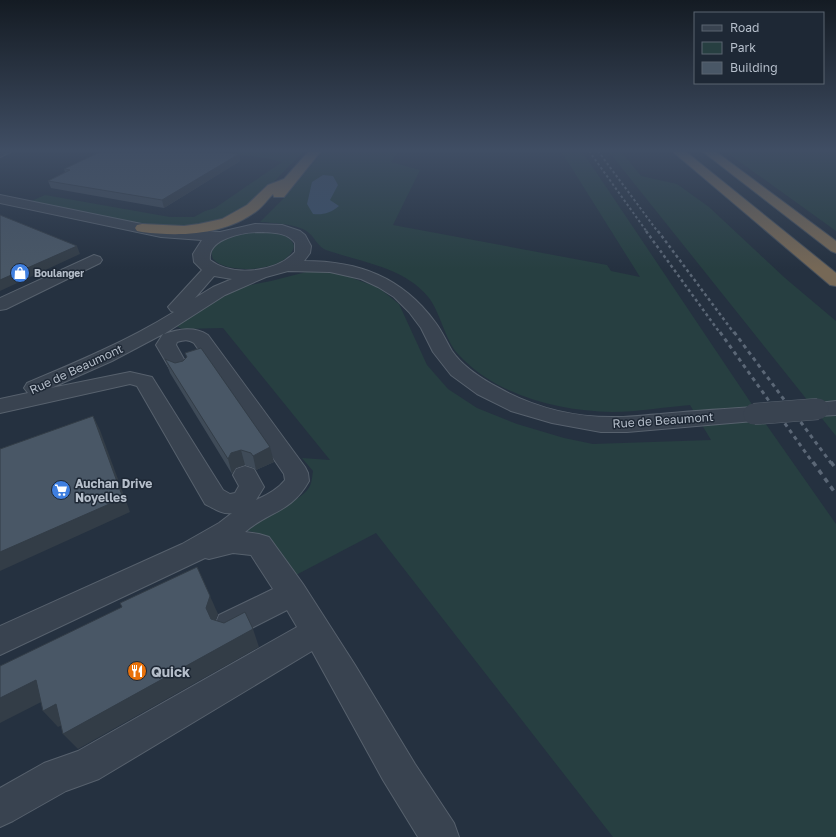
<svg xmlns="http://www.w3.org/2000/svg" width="836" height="837" font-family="'Golos Text',sans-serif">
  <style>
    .green { fill: #273f41 }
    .water { fill: #3a5069 }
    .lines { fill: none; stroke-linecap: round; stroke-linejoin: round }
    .minor-casing { stroke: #57616d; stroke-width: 2 }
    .highway-casing { stroke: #444e5a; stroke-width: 2 }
    .minor { fill: #394350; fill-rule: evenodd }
    .highway { fill: #766856; fill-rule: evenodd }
    .rail-far3 { stroke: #5b6776; stroke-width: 2; stroke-dasharray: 2.5 2.5; stroke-linecap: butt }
    .rail-far2 { stroke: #5b6776; stroke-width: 2.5; stroke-dasharray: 3 3; stroke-linecap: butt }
    .rail-far1 { stroke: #5b6776; stroke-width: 3; stroke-dasharray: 4 4; stroke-linecap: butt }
    .rail { stroke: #5b6776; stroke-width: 3.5; stroke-dasharray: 5 5; stroke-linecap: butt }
    .minor-bridge-casing { stroke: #57616d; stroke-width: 22; stroke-linecap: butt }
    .minor-bridge { stroke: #394350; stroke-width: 21 }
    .wall { fill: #3f4b58 }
    .shaded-wall { fill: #333d47 }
    .building { fill: #495766; stroke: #333d47 }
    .labels { text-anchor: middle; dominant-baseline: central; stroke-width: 3; stroke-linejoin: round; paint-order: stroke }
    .far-poi-label { font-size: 10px; font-weight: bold; fill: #b5beca; stroke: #1e2835; text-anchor: start }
    .street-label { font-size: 12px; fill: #b5beca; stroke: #1e2835 }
    .poi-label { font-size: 12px; font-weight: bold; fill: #b5beca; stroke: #1e2835; text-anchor: start }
    .near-poi-label { font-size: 14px; font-weight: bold; fill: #b5beca; stroke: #1e2835; text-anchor: start }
  </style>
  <rect width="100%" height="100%" fill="#253140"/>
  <g class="green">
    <path d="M 205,151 L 305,151 L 289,166 L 249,208 L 219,221 L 186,227 L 154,227 L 29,202 L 45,195 L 170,217 L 194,217 L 205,211 L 215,208 L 282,162 L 265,158 Z"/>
    <path d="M 323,151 L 398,151 L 391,162 L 420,170 L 393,225 L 607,265 L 611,271 L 640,277 L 561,151 L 582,151 L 749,400 L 836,524 L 836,837 L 613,837 L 376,533 L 296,575 L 271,541 L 265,535 L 241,529 L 242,525 C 259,517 298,503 308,489 C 312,484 312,477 313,471 L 302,458 L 330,460 L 223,328 L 182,329 L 176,326 L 219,295 L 223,297 L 245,286 L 271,281 L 310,271 L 330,272 L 350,277 L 379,288 L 399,304 L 427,365 L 448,389 L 477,408 L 517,424 L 564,438 L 593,444 L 711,440 L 690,405 C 665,407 638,412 612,412 C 558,411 495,395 458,354 C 446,342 440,312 429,298 C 405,267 360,262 326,250 C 318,247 315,238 309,233 C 300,224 273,223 260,222 L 286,196 Z"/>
    <path d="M 621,151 L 641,176 L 677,184 L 709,207 L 785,278 L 836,321 L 836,436 L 609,152 Z"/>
    <path d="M 726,152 L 834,152 L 836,153 L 836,231 Z"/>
    <path d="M 257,232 C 270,232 290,232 294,246 C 290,271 228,276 213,259 C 204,239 245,233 257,232 Z"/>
  </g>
  <path class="water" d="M 323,175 L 333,176 L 338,185 L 330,200 L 339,206 C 331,213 323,215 313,214 L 307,204 L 312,182 Z"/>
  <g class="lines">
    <g class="minor-casing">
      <g id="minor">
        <path d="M 0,151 L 12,151 L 0,157 Z"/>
        <path d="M 0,195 L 171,230 L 220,232 L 255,224 L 282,225 L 300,231 L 305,235 L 311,246 L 310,253 L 304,261 C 359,261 402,277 435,322 C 442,331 446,341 452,351 C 463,367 482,379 499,388 C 535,408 577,418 618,417 C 632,417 646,415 660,414 C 692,411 723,409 754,407 L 762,409 L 765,414 L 762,419 L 754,421 L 627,432 L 601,432 L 552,423 L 511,411 L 477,394 L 451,375 L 433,352 L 421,328 L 409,312 L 394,297 L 378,287 L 361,279 L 330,272 L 288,271 L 266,277 L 225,295 L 164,334 C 179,329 194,326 208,335 L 305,467 L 308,473 L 309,481 C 291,513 269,511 245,532 L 259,534 L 269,537 L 303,584 L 355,665 L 415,764 L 454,823 L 459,837 L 418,837 L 383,780 L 312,651 L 99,779 L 66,791 L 13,821 L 0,827 L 0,788 L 44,763 L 78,751 L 297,627 L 287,610 L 230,639 L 219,635 L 215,625 L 219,615 L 273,589 L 251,555 L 233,553 L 209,559 L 205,558 L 0,655 L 0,626 L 182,544 L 219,523 L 232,513 C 223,515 213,508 205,504 L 137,386 L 130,384 L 0,413 L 0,399 L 28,393 L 24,388 L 27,383 C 77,362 127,341 174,312 L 171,311 L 168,307 L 202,270 L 194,262 L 193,254 L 202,240 L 161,237 L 0,203 ZM 261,232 C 273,233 287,232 295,243 L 295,252 C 276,273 232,277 210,260 C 207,238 244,232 261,232 ZM 214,276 L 232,279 L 213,287 L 195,298 ZM 163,334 L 156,345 L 173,374 L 180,376 L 187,374 L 190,370 L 176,345 L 177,342 C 184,340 188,339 194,343 L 284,474 L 285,480 C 278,489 267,495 256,500 L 264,487 L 254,469 L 245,466 L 236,469 L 233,475 L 239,486 L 235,493 L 230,494 L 223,490 L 152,377 L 130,372 L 51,388 L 112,361 Z"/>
        <path d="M 94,255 L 100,257 L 102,260 L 100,263 L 6,309 L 0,310 L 0,298 Z"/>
        <path d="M 836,401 L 836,415 L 818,416 L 810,414 L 807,409 L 810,404 Z"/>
      </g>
    </g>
    <g class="highway-casing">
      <g id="highway">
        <path d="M 309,151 L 321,151 L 284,197 L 274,197 L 273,194 C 268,199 263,206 258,210 C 226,235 181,237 142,232 L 137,231 L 135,228 L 137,225 L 142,224 L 184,226 L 199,224 L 222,219 L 247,205 L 268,185 L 284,179 Z"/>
        <path d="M 672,151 L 685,151 L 836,273 L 836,286 L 830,285 Z"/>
        <path d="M 702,151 L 715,151 L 836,241 L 836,253 L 831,251 Z"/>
      </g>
    </g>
    <use href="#minor" class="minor"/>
    <use href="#highway" class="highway"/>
    <g class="rail-far3">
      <path d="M 589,151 L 647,232"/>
      <path d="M 598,151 L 658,232"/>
    </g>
    <g class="rail-far2">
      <path d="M 646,231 L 720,333"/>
      <path d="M 658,231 L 734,333"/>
    </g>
    <g class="rail-far1">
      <path d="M 720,332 L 813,463"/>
      <path d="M 734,332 L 831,463"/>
    </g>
    <g class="rail">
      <path d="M 813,462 L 836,494"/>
      <path d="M 831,462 L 836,469"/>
    </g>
    <g class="minor-bridge-casing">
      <path id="minor-bridge" d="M 754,414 L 818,409"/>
    </g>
    <use href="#minor-bridge" class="minor-bridge"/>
  </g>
  <g class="wall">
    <path d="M 239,154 L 240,161 L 164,208 L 51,188 L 48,181 L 65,172 L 64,169 Z"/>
    <path d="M 165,359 L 274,462 L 256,470 L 254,468 L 245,465 L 236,468 L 232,474 L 170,373 Z"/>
  </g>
  <g class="shaded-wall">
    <path d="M 239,154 L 240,161 L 164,208 L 162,200 Z"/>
    <path d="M 77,246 L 80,254 L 0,291 L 0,280 Z"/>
    <path d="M 93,416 L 100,430 L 130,512 L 0,571 L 0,552 Z"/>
    <path d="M 270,447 L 274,462 L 256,470 L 253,456 Z"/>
    <path d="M 241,450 L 245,465 L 236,468 L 232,474 L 228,459 L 231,453 Z"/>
    <path d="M 210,596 L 218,614 L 214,626 L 206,608 Z"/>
    <path d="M 253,629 L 259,647 L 78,749 L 63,734 Z"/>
    <path d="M 36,680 L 51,697 L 0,723 L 0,698 Z"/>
    <path d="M 56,704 L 71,721 L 58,727 L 43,711 Z"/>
  </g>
  <g class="building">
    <path d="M 100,152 L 219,152 L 239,154 L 162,200 L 48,181 L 70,170 L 64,169 Z"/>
    <path d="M 0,215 L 77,246 L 0,280 Z"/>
    <path d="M 201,348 L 270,447 L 253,456 L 251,453 L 241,450 L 231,453 L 228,459 L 165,359 L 175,363 L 183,361 L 187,357 L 185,353 Z"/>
    <path d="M 93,416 L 123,498 L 0,552 L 0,449 Z"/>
    <path d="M 197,567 L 210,596 L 206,608 L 211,619 L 224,623 L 245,612 L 253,629 L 63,734 L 56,704 L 43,711 L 36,680 L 0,698 L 0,666 L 122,607 L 120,603 Z"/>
  </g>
  <linearGradient id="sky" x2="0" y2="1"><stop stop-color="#141b23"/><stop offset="0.56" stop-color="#404e64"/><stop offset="1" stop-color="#404e64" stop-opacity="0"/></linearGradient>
  <rect width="836" height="269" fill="url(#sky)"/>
  <defs>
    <g id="shop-disc" transform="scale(1)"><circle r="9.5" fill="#3f7fe0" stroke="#1e2835"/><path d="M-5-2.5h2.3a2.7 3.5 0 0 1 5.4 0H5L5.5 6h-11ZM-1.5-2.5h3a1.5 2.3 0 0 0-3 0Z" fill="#fff"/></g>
    <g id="supermarket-disc" transform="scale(1)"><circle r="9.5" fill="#3f7fe0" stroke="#1e2835"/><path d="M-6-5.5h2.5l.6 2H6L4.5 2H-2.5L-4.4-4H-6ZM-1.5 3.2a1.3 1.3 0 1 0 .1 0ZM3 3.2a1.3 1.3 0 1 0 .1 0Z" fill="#fff"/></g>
    <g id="restaurant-disc" transform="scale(1)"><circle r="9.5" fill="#e8710a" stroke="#1e2835"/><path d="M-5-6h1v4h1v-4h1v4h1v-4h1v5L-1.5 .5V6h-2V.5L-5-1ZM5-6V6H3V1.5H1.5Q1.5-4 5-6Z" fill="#fff"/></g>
  </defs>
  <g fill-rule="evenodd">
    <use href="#shop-disc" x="20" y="273"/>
    <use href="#supermarket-disc" x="61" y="490"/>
    <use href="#restaurant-disc" x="137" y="671"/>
  </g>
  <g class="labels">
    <g class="far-poi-label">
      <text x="34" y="273">Boulanger</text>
    </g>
    <g class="street-label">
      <text transform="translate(76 369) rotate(-25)">Rue de Beaumont</text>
      <text transform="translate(663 420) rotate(-4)">Rue de Beaumont</text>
    </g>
    <g class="poi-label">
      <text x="75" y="483">Auchan Drive<tspan x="75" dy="14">Noyelles</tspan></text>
    </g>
    <g class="near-poi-label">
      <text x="151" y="671">Quick</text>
    </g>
  </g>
  <rect x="694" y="12" width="130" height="72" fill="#1e2835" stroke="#5a6471"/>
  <rect x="702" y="25" width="20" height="6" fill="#394350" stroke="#5a6471"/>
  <text x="730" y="32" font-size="12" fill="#b5beca">Road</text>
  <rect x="702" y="42" width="20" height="12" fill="#273f41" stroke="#5a6471"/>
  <text x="730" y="52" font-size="12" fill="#b5beca">Park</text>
  <rect x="702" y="62" width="20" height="12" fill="#495766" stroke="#5a6471"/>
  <text x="730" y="72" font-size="12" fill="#b5beca">Building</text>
</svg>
